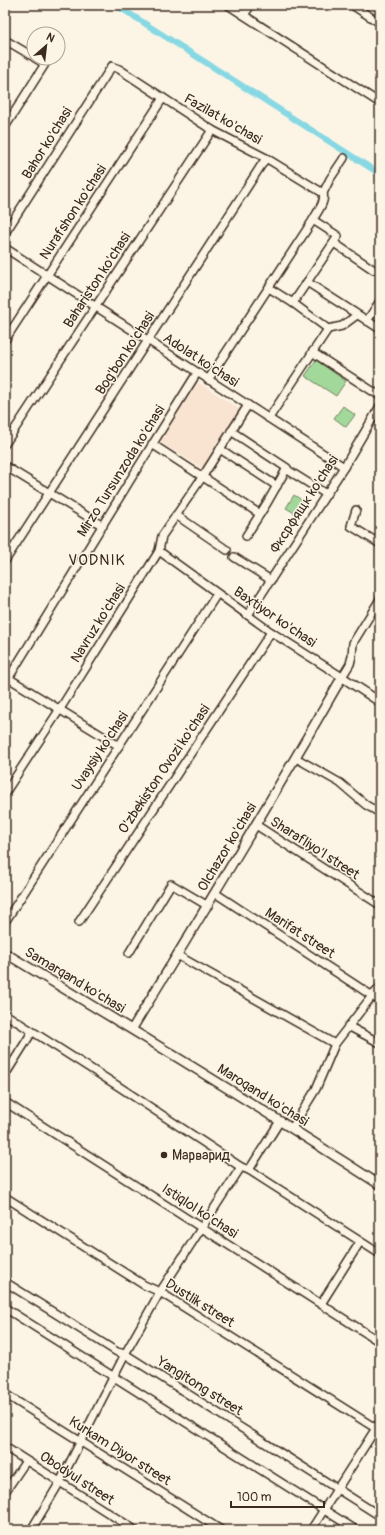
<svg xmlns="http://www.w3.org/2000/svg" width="385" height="1535" font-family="Pangolin,sans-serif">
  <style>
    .built { fill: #f9e4d1 }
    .green { fill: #a3d89b; stroke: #6f815c }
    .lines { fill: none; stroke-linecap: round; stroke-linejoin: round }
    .canal { stroke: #88d8e3; stroke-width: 6 }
    .minor-casing { stroke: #3b2a1e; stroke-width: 10 }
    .tertiary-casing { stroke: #3b2a1e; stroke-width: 11 }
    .minor { stroke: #fcf5e5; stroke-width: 7 }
    .tertiary { stroke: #fcf5e5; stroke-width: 8 }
    .poi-dot { fill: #3b2a1e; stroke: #fcf5e5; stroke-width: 1.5 }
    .labels { text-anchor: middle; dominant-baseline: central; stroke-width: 3; stroke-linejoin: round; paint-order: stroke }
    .street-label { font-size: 14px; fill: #3b2a1e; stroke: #fcf5e5 }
    .poi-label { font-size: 14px; fill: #3b2a1e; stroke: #fcf5e5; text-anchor: start }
    .neighbourhood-label { font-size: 15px; letter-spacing: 1px; fill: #3b2a1e; stroke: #fcf5e5 }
  </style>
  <rect width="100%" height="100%" fill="#fcf5e5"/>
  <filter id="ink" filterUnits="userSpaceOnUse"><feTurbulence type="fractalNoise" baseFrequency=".025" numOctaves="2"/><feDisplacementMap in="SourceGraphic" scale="8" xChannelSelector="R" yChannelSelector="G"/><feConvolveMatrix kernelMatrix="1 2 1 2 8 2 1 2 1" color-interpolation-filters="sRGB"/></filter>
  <g filter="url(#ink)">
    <path class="built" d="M 198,382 L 241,410 L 203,469 L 160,442 Z"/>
    <g class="green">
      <path d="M 316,360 L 346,381 L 336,396 L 305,376 Z"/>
      <path d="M 343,406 L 355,415 L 346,427 L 334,418 Z"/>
      <path d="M 294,495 L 306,503 L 298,515 L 286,508 Z"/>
    </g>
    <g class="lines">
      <path class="canal" d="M 116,5 L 380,174"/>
      <g class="minor-casing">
        <g id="minor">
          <path d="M 228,5 L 380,103"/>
          <path d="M 352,5 L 380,23"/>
          <path d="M 244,15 L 251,5"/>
          <path d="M 5,40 L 34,57"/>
          <path d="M 5,127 L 45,64 L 35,58"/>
          <path d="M 5,233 L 112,66 L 119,69 L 212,130 L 266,158 L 323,193"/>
          <path d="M 334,243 L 374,270"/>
          <path d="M 5,248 L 344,467"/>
          <path d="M 307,282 L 380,329"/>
          <path d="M 269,288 L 293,303 L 328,329 L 342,326 L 357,315"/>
          <path d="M 293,303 L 338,236 L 313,220"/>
          <path d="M 367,321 L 380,301"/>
          <path d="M 5,340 L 163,98"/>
          <path d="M 312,352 L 380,396"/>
          <path d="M 208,380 L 313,220 C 317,212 326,202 323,193 L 330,179 L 344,158"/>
          <path d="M 269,418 L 328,329"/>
          <path d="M 231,431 L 287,468 L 267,503 L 246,536"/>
          <path d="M 5,444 L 212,130"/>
          <path d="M 152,444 L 260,514"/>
          <path d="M 220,449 L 277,486"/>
          <path d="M 5,466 L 103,526"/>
          <path d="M 286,469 L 326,494"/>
          <path d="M 356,510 L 351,526 L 380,544"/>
          <path d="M 176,515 L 227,550"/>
          <path d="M 159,551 L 271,632 L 342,677 L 350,664 L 352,656 L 353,643 L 380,599"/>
          <path d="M 234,557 L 271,580"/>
          <path d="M 5,561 L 266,158"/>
          <path d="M 248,615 L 344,467 L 380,406"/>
          <path d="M 5,676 L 119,746"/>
          <path d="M 5,684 L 137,469 L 197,373"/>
          <path d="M 296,758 L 340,783 L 366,805 L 380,813"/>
          <path d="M 5,793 L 60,709 L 159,551 L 162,536 L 203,476 L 248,405"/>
          <path d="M 256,825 L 380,905"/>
          <path d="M 215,893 L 380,1001"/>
          <path d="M 5,922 L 217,594"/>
          <path d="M 79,922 L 271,632"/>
          <path d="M 129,953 L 171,884 L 208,906"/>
          <path d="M 177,955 L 335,1044"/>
          <path d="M 5,1014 L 118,1086 L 241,1167 L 249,1170 L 380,1254"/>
          <path d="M 348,1026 L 380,1043"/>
          <path d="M 5,1075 L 32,1032"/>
          <path d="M 5,1102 L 380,1342"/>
          <path d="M 292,1128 L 316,1089 L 335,1044 L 372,996 L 380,987"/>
          <path d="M 249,1170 L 280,1121"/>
          <path d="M 5,1197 L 144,1285 L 160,1292 L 380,1431"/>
          <path d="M 5,1282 L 117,1352 L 125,1354 L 380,1516"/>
          <path d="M 321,1304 L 360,1242"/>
          <path d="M 5,1308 L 356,1530"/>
          <path d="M 5,1394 L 221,1530"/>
          <path d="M 5,1447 L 135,1530"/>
          <path d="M 5,1492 L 26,1461"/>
          <path d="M 31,1530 L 60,1482 L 125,1354 L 160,1292 L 241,1167"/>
          <path d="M 311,1530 L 380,1422"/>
        </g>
      </g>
      <g class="tertiary-casing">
        <g id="tertiary">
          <path d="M 5,953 C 131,1029 257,1105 380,1185"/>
          <path d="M 132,1029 C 203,913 274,796 342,677 L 380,702"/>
        </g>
      </g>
      <use href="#minor" class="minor"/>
      <use href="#tertiary" class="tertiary"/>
    </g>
  </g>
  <circle class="poi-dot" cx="164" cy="1155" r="4"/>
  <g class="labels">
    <g class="street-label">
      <text transform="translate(223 119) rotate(30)">Fazilat ko'chasi</text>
      <text transform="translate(47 143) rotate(-58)">Bahor ko'chasi</text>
      <text transform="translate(73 212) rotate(-57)">Nurafshon ko'chasi</text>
      <text transform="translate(97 280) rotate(-57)">Bahariston ko'chasi</text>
      <text transform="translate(125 353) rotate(-57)">Bog'bon ko'chasi</text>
      <text transform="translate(201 360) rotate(33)">Adolat ko'chasi</text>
      <text transform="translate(121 471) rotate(-58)">Mirzo Tursunzoda ko'chasi</text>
      <text transform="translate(304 504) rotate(-57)">Фксрфящк ko'chasi</text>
      <text transform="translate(275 617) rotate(34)">Baxtiyor ko'chasi</text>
      <text transform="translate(98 623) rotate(-58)">Navruz ko'chasi</text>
      <text transform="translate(100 751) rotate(-57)">Uvaysiy ko'chasi</text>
      <text transform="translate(164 769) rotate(-56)">O'zbekiston Ovozi ko'chasi</text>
      <text transform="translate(227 847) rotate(-59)">Olchazor ko'chasi</text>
      <text transform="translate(315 848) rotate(33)">Sharafliyo'l street</text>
      <text transform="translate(300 933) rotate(33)">Marifat street</text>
      <text transform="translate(75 980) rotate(31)">Samarqand ko'chasi</text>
      <text transform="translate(263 1095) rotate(32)">Maroqand ko'chasi</text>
      <text transform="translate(200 1211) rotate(33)">Istiqlol ko'chasi</text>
      <text transform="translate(200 1303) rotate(32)">Dustlik street</text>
      <text transform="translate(200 1386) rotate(32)">Yangitong street</text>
      <text transform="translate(120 1451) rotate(32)">Kurkam Diyor street</text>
      <text transform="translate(77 1478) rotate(33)">Obodyul street</text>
    </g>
    <g class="poi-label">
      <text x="172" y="1155">Марварид</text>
    </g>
    <g class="neighbourhood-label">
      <text x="97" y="560">VODNIK</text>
    </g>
  </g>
  <rect width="385" height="1535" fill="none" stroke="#fcf5e5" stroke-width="20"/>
  <rect x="10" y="10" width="365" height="1515" fill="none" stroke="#3b2a1e" stroke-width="1.5" filter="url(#ink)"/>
  <g transform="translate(46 46) rotate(28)"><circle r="19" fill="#fcf5e5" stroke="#afa495"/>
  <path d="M0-3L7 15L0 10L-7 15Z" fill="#3b2a1e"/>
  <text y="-6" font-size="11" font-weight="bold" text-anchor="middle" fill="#3b2a1e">N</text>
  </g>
  <path d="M231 1501v6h93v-6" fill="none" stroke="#3b2a1e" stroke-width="2"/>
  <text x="237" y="1501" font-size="12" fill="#3b2a1e" stroke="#fcf5e5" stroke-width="3" paint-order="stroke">100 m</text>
</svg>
